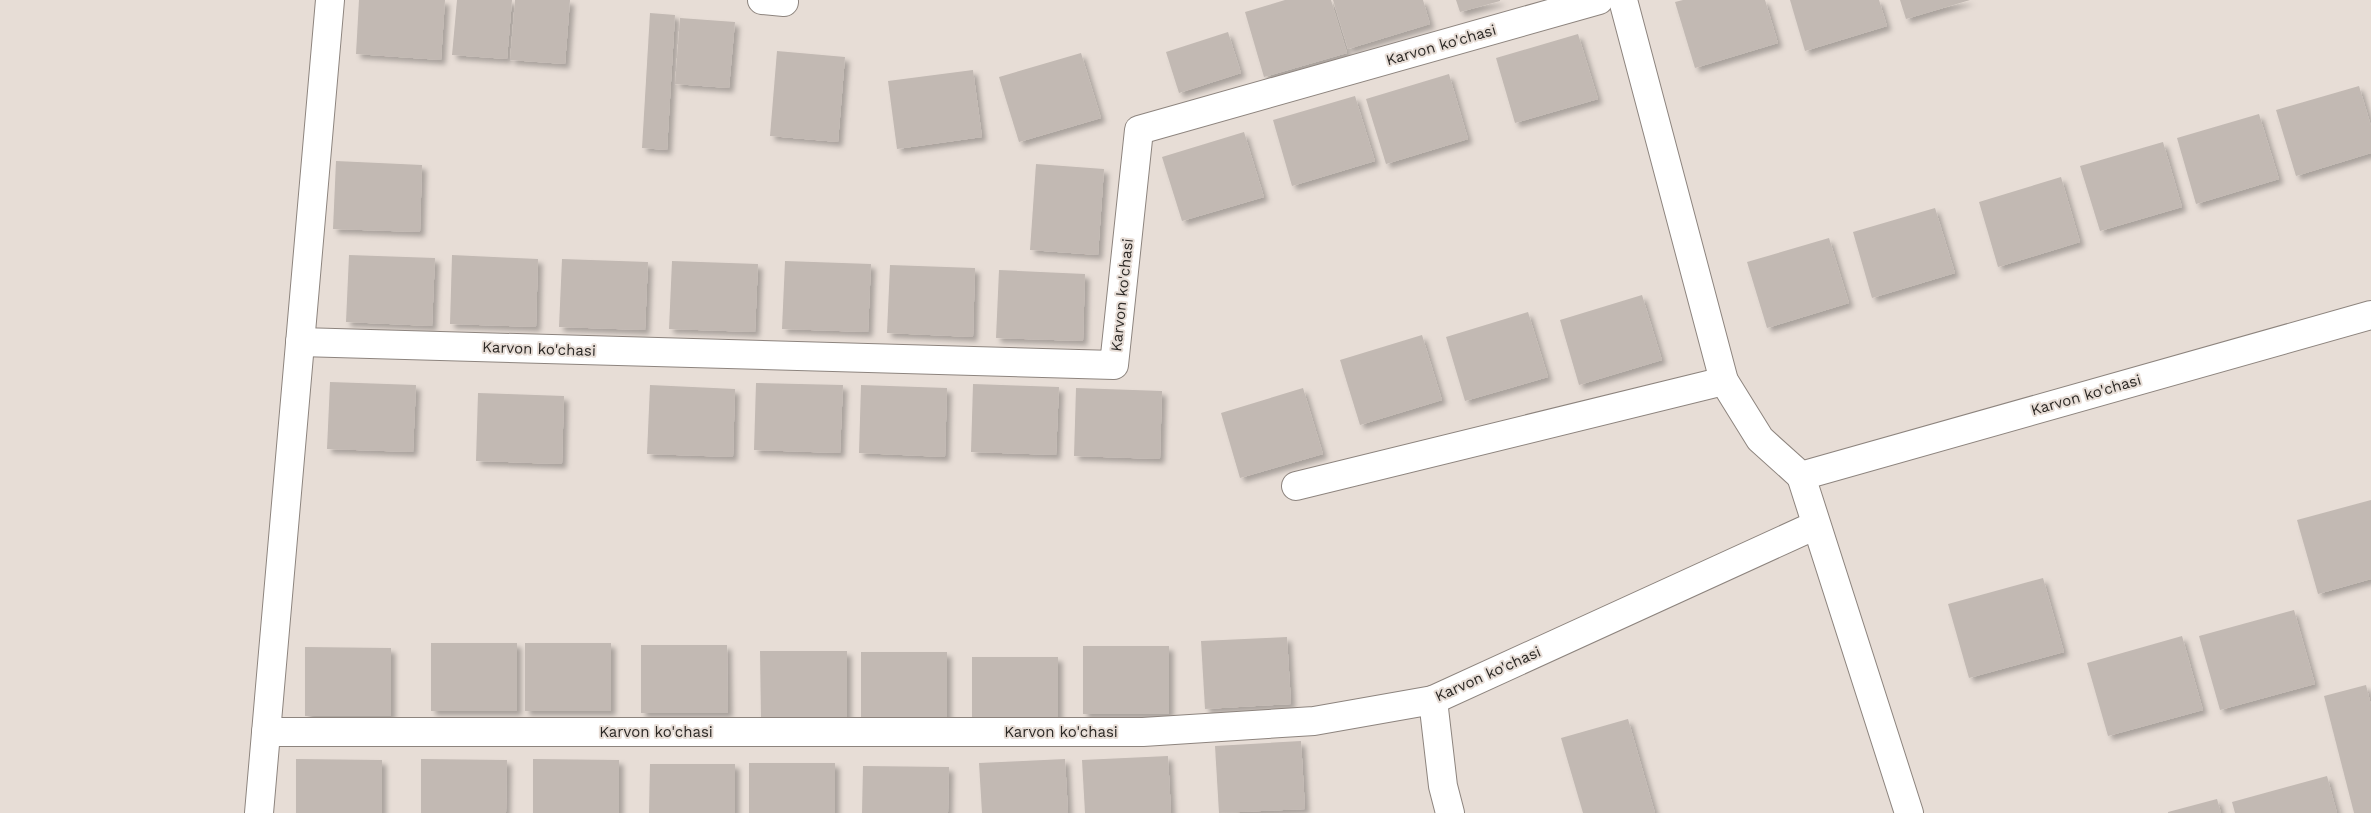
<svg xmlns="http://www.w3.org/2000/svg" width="2371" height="813" font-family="'Work Sans',sans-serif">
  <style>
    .building { fill: #c2b9b3; filter: url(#shadow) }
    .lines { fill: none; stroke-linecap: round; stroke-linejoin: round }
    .minor-casing { stroke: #8d847e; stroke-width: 30 }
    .tertiary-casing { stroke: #8d847e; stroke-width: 30 }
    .minor { stroke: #fff; stroke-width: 28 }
    .tertiary { stroke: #fff; stroke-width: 28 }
    .labels { text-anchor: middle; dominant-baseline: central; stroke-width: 4; stroke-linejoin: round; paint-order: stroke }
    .street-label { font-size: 15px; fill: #2b2825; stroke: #e7ddd6 }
  </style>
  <defs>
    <filter id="shadow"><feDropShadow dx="4.5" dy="4.5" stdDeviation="2.5" flood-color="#0004"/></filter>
  </defs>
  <rect width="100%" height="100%" fill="#e7ddd6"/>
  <g class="building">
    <path d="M 359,0 L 445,0 L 441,60 L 356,54 Z"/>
    <path d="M 457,0 L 512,0 L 507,59 L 452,55 Z"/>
    <path d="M 515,0 L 570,0 L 565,64 L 510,60 Z"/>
    <path d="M 1285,0 L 1331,0 L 1347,53 L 1264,77 L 1245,12 Z"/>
    <path d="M 1333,0 L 1423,0 L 1430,24 L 1348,49 Z"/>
    <path d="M 1456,0 L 1500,0 L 1500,1 L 1460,12 Z"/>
    <path d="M 1683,0 L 1765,0 L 1778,43 L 1695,68 L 1675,2 Z"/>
    <path d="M 1790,0 L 1879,0 L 1887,26 L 1805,51 Z"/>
    <path d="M 1900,0 L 1970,0 L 1906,19 Z"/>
    <path d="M 650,13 L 675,15 L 667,150 L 642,148 Z"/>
    <path d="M 680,18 L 735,22 L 729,88 L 675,84 Z"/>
    <path d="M 1228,32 L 1241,73 L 1179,93 L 1166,52 Z"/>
    <path d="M 1578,34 L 1598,99 L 1515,123 L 1496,58 Z"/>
    <path d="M 777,51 L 845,57 L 838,142 L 770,136 Z"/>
    <path d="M 1081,53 L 1101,118 L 1019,142 L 999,77 Z"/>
    <path d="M 973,70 L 982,137 L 897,149 L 888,81 Z"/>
    <path d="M 1449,74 L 1468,139 L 1386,164 L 1366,99 Z"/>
    <path d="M 2359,86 L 2371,126 L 2371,153 L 2296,176 L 2276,110 Z"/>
    <path d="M 1355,96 L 1375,161 L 1292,186 L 1273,120 Z"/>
    <path d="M 2259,114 L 2279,179 L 2196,204 L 2177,138 Z"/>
    <path d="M 1244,132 L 1264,197 L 1182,221 L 1162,157 Z"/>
    <path d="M 2163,142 L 2182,207 L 2100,231 L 2080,166 Z"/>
    <path d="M 336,161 L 422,165 L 420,232 L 333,229 Z"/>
    <path d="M 1036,164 L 1104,169 L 1098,255 L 1030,250 Z"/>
    <path d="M 2061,177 L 2080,242 L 1998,267 L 1979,202 Z"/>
    <path d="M 1935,208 L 1955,273 L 1872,298 L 1853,232 Z"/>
    <path d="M 1829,238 L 1849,303 L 1767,328 L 1747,262 Z"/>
    <path d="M 349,255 L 435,258 L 432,326 L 346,322 Z"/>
    <path d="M 452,255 L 538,259 L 536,327 L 450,324 Z"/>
    <path d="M 562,259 L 648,262 L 645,330 L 559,327 Z"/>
    <path d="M 672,261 L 758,264 L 755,332 L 669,329 Z"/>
    <path d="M 785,261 L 871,264 L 868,332 L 782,329 Z"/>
    <path d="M 890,265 L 975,268 L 973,337 L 887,333 Z"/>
    <path d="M 999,270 L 1085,274 L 1083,341 L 996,338 Z"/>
    <path d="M 1642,295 L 1662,360 L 1579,385 L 1560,320 Z"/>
    <path d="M 1528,312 L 1548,377 L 1465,401 L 1446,337 Z"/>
    <path d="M 1422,335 L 1442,400 L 1360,425 L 1340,360 Z"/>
    <path d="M 330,382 L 416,385 L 413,452 L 327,449 Z"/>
    <path d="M 756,383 L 843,385 L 840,453 L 754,450 Z"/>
    <path d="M 973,384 L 1059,387 L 1056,455 L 971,452 Z"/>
    <path d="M 650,385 L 735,389 L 733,457 L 647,454 Z"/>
    <path d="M 861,385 L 947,388 L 945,457 L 859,453 Z"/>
    <path d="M 1076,388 L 1162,391 L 1160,459 L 1074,456 Z"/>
    <path d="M 1303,388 L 1323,454 L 1240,478 L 1221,413 Z"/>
    <path d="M 478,393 L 564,396 L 562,464 L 476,461 Z"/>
    <path d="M 2371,500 L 2371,579 L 2318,594 L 2297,520 Z"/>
    <path d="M 2043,578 L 2064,652 L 1969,678 L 1948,604 Z"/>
    <path d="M 2294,610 L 2315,684 L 2220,710 L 2199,636 Z"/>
    <path d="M 2182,636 L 2203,710 L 2108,736 L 2087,663 Z"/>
    <path d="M 1287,637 L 1291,704 L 1205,709 L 1201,641 Z"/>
    <rect x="431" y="643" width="86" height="68"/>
    <rect x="525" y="643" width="86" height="68"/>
    <path d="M 641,645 L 727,645 L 728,713 L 641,713 Z"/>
    <rect x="1083" y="646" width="86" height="68"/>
    <path d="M 305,647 L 391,648 L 391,716 L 305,716 Z"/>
    <path d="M 760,651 L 847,651 L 847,719 L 761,719 Z"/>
    <rect x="861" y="652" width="86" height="68"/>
    <rect x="972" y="657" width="86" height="68"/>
    <path d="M 2366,685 L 2371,705 L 2371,813 L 2354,813 L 2324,696 Z"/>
    <path d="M 1628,719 L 1655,813 L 1583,813 L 1561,738 Z"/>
    <path d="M 1301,741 L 1305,809 L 1219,813 L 1215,746 Z"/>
    <path d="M 1168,756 L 1171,813 L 1085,813 L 1082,760 Z"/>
    <path d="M 296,759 L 382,760 L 382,813 L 296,813 Z"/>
    <path d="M 421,759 L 507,760 L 506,813 L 421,813 Z"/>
    <path d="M 533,759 L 619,760 L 619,813 L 533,813 Z"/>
    <path d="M 1065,759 L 1068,813 L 982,813 L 979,763 Z"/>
    <rect x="749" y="763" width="86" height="50"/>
    <path d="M 650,764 L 735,764 L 735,813 L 649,813 Z"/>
    <path d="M 863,766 L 949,767 L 948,813 L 862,813 Z"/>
    <path d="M 2327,776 L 2337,813 L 2235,813 L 2232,802 Z"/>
    <path d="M 2217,799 L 2221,813 L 2168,813 L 2168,812 Z"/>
  </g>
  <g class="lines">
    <g class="minor-casing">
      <g id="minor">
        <path d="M 762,0 L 784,2"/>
        <path d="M 300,342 L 1114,365 L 1139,130 L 1599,0"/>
        <path d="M 1801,476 L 1909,813"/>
        <path d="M 1296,486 L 1724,381"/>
        <path d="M 1433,700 L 1443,786 L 1450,813"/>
        <path d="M 266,732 L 1143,732 L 1314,721 L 1433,700 L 1816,525"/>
        <path d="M 259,813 L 330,0"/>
      </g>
    </g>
    <g class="tertiary-casing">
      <path id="tertiary" d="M 1623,0 L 1724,381 L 1760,439 L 1801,476 L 2371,315"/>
    </g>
    <use href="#minor" class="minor"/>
    <use href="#tertiary" class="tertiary"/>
  </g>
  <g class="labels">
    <g class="street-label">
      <text transform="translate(1441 45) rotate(-16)">Karvon ko'chasi</text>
      <text transform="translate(1122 295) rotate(-84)">Karvon ko'chasi</text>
      <text transform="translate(539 349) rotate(2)">Karvon ko'chasi</text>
      <text transform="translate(2086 395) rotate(-16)">Karvon ko'chasi</text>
      <text transform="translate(1488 674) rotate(-24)">Karvon ko'chasi</text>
      <text x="656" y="732">Karvon ko'chasi</text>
      <text x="1061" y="732">Karvon ko'chasi</text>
    </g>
  </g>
</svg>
